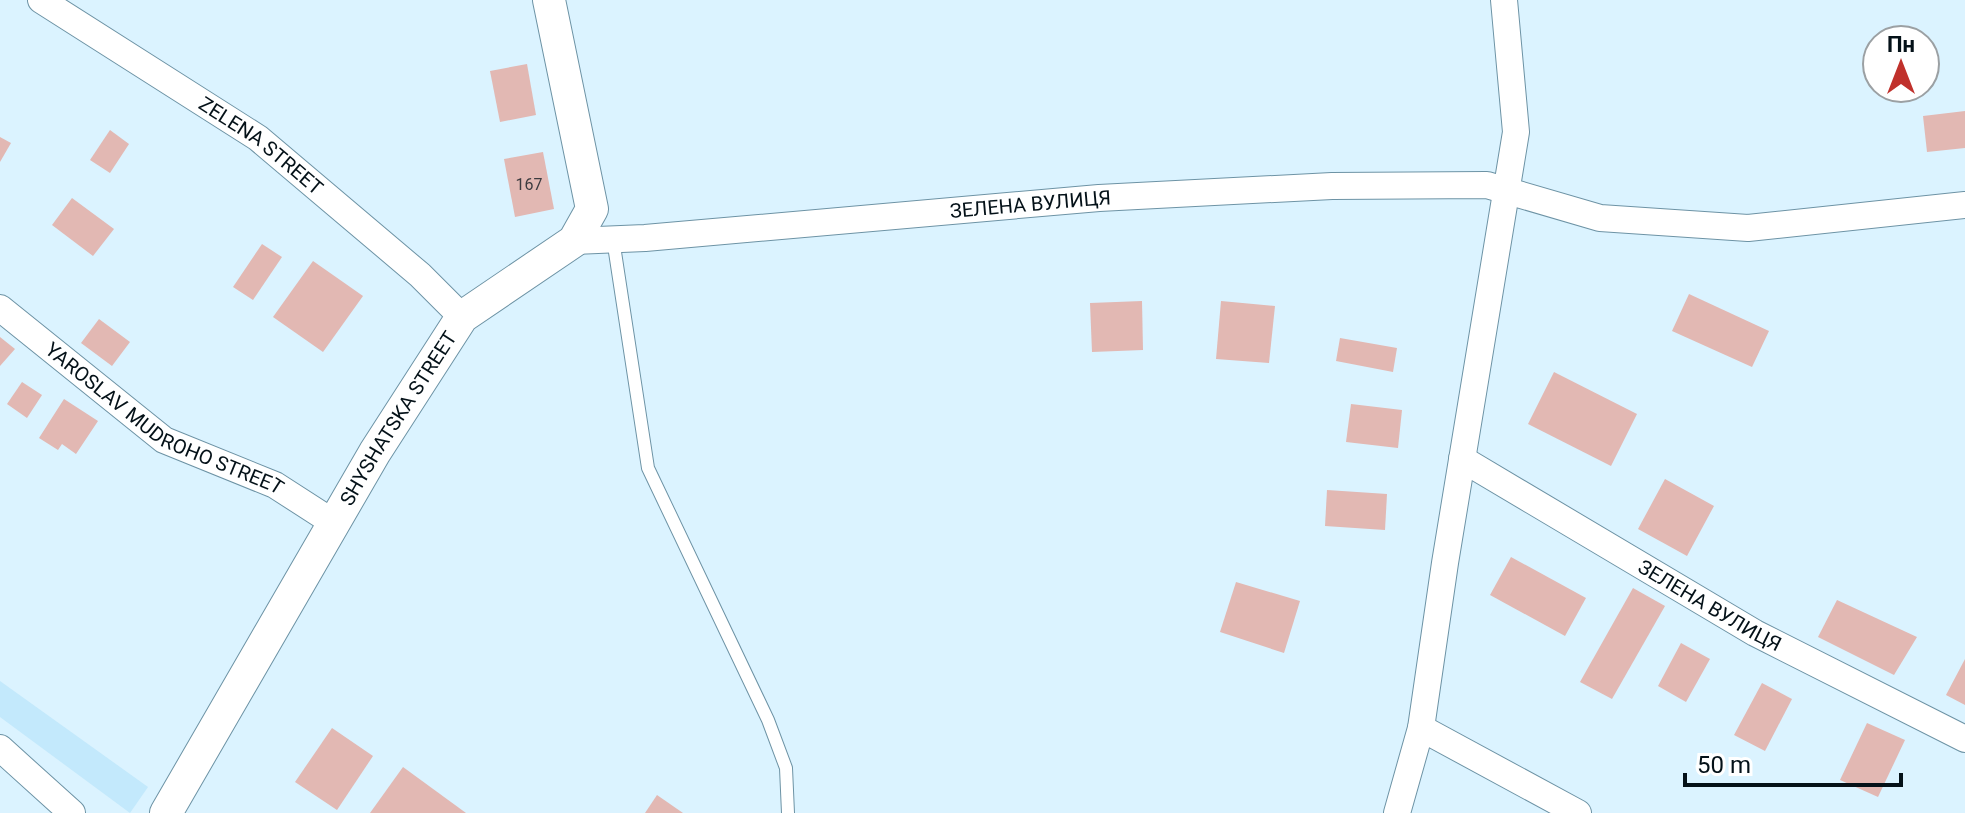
<svg xmlns="http://www.w3.org/2000/svg" width="1965" height="813" font-family="Roboto,sans-serif">
  <style>
    .built { fill: #c3e9fc }
    .building { fill: #e2b8b3 }
    .lines { fill: none; stroke-linecap: round; stroke-linejoin: round }
    .service-casing { stroke: #6d93a5; stroke-width: 14 }
    .minor-casing { stroke: #6d93a5; stroke-width: 28 }
    .tertiary-casing { stroke: #6d93a5; stroke-width: 34 }
    .service { stroke: #fff; stroke-width: 12 }
    .minor { stroke: #fff; stroke-width: 26 }
    .tertiary { stroke: #fff; stroke-width: 32 }
    .labels { text-anchor: middle; dominant-baseline: central; stroke-width: 8; stroke-linejoin: round; paint-order: stroke }
    .number-label { font-size: 16px; fill: #3c3b3f }
    .street-label { font-size: 20px; fill: #041118; stroke: #fff }
  </style>
  <rect width="100%" height="100%" fill="#dbf3ff"/>
  <path class="built" d="M 0,681 L 148,787 L 130,813 L 0,717 Z"/>
  <g class="building">
    <path d="M 527,64 L 536,115 L 500,122 L 490,71 Z"/>
    <path d="M 1965,111 L 1965,148 L 1927,152 L 1923,116 Z"/>
    <path d="M 110,130 L 129,144 L 110,173 L 90,160 Z"/>
    <path d="M 0,137 L 11,143 L 0,162 Z"/>
    <path d="M 543,152 L 554,209 L 515,217 L 504,159 Z"/>
    <path d="M 72,198 L 114,229 L 93,256 L 52,225 Z"/>
    <path d="M 262,244 L 282,257 L 253,300 L 233,287 Z"/>
    <path d="M 313,261 L 363,296 L 323,352 L 273,317 Z"/>
    <path d="M 1689,294 L 1769,331 L 1752,367 L 1672,331 Z"/>
    <path d="M 1142,301 L 1143,350 L 1092,352 L 1090,303 Z"/>
    <path d="M 1221,301 L 1275,306 L 1269,363 L 1216,359 Z"/>
    <path d="M 99,319 L 130,342 L 112,366 L 81,343 Z"/>
    <path d="M 0,337 L 15,349 L 0,366 Z"/>
    <path d="M 1340,338 L 1397,348 L 1393,372 L 1336,361 Z"/>
    <path d="M 1554,372 L 1637,414 L 1611,466 L 1528,424 Z"/>
    <path d="M 22,382 L 42,395 L 27,418 L 7,404 Z"/>
    <path d="M 64,399 L 98,421 L 76,454 L 62,444 L 58,450 L 39,438 Z"/>
    <path d="M 1351,404 L 1402,410 L 1398,448 L 1346,442 Z"/>
    <path d="M 1665,479 L 1714,506 L 1687,556 L 1638,529 Z"/>
    <path d="M 1327,490 L 1387,494 L 1385,530 L 1325,526 Z"/>
    <path d="M 1511,557 L 1586,598 L 1565,636 L 1490,595 Z"/>
    <path d="M 1236,582 L 1300,601 L 1284,653 L 1220,632 Z"/>
    <path d="M 1633,588 L 1665,606 L 1612,699 L 1580,682 Z"/>
    <path d="M 1837,600 L 1917,637 L 1894,675 L 1818,637 Z"/>
    <path d="M 1681,643 L 1710,659 L 1686,702 L 1658,686 Z"/>
    <path d="M 1965,659 L 1965,705 L 1946,695 Z"/>
    <path d="M 1762,683 L 1792,699 L 1765,751 L 1734,735 Z"/>
    <path d="M 1867,723 L 1905,740 L 1878,797 L 1840,780 Z"/>
    <path d="M 332,728 L 373,756 L 337,810 L 295,782 Z"/>
    <path d="M 403,767 L 466,813 L 370,813 Z"/>
    <path d="M 657,795 L 683,813 L 645,813 Z"/>
  </g>
  <g class="lines">
    <g class="service-casing">
      <path id="service" d="M 613,239 L 648,468 L 768,720 L 786,768 L 788,813"/>
    </g>
    <g class="minor-casing">
      <g id="minor">
        <path id="s1" d="M 41,0 L 258,138 L 420,275 L 462,317"/>
        <path id="s2" d="M 574,241 L 645,238 L 1099,198 L 1332,186 L 1487,185 L 1600,218 L 1748,228 L 1965,205"/>
        <path id="s3" d="M 0,308 L 164,440 L 275,485 L 334,523"/>
        <path id="s4" d="M 1462,459 L 1755,633 L 1965,739"/>
        <path d="M 1421,728 L 1578,813"/>
        <path d="M 0,748 L 72,813"/>
        <path d="M 1397,813 L 1421,728 L 1445,563 L 1516,132 L 1504,0"/>
      </g>
    </g>
    <g class="tertiary-casing">
      <g id="tertiary">
        <path id="s5" d="M 166,813 L 375,452 L 462,317 L 574,241 L 592,209 L 549,0"/>
      </g>
    </g>
    <use href="#service" class="service"/>
    <use href="#minor" class="minor"/>
    <use href="#tertiary" class="tertiary"/>
  </g>
  <g class="labels">
    <g class="number-label">
      <text x="529" y="184">167</text>
    </g>
    <g class="street-label">
      <text stroke="none"><textPath href="#s1" startOffset="264">ZELENA STREET</textPath></text>
      <text stroke="none"><textPath href="#s2" startOffset="458">ЗЕЛЕНА ВУЛИЦЯ</textPath></text>
      <text stroke="none"><textPath href="#s3" startOffset="200">YAROSLAV MUDROHO STREET</textPath></text>
      <text stroke="none"><textPath href="#s5" startOffset="458">SHYSHATSKA STREET</textPath></text>
      <text stroke="none"><textPath href="#s4" startOffset="288">ЗЕЛЕНА ВУЛИЦЯ</textPath></text>
    </g>
  </g>
  <g transform="translate(1901 64)"><circle r="38" fill="#ffffff" stroke="#9ba0a3" stroke-width="2"/>
  <path d="M0-6L14 30L0 20L-14 30Z" fill="#c0312c"/>
  <text y="-12" font-size="22" font-weight="bold" text-anchor="middle" fill="#041118">Пн</text>
  </g>
  <path d="M1685 773v12h216v-12" fill="none" stroke="#041118" stroke-width="4"/>
  <text x="1697" y="773" font-size="24" fill="#041118" stroke="#ffffff" stroke-width="6" paint-order="stroke">50 m</text>
</svg>
